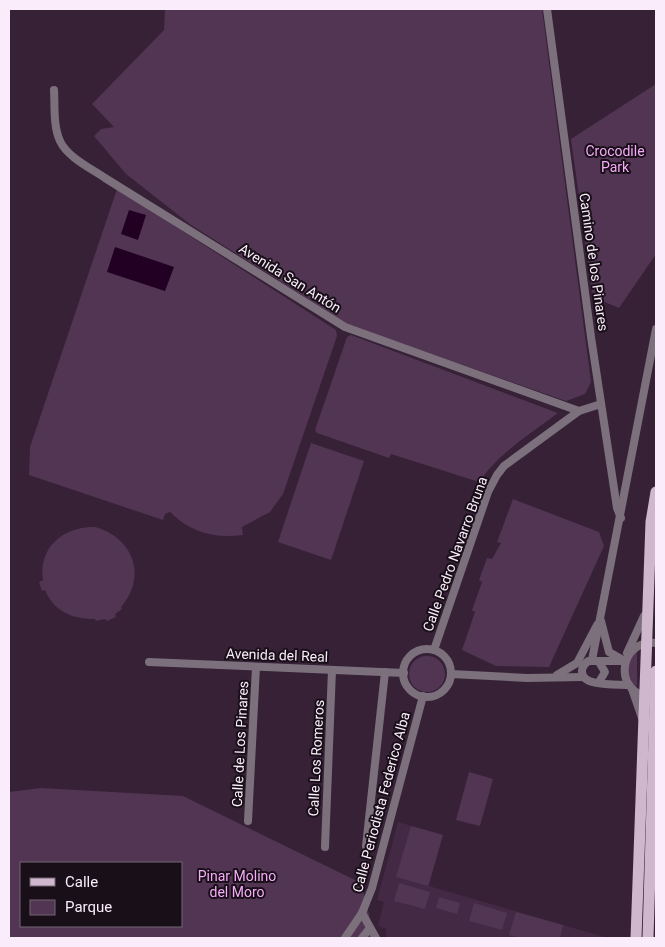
<svg xmlns="http://www.w3.org/2000/svg" width="665" height="947" font-family="Roboto,sans-serif">
  <style>
    .built { fill: #432944 }
    .green { fill: #523552; fill-rule: evenodd }
    .water { fill: #220024 }
    .lines { fill: none; stroke-linecap: round; stroke-linejoin: round }
    .minor { stroke: #7c707c; stroke-width: 8 }
    .primary { stroke: #cfb7ce; stroke-width: 11 }
    .labels { text-anchor: middle; dominant-baseline: central; stroke-width: 4; stroke-linejoin: round; paint-order: stroke }
    .park-label { font-size: 14px; fill: #f7abf8; stroke: #180f18 }
    .street-label { font-size: 14px; fill: #faecfa; stroke: #180f18 }
  </style>
  <rect width="100%" height="100%" fill="#362137"/>
  <path class="built" d="M 398,822 L 443,835 L 429,886 L 608,938 L 386,938 L 386,929 L 378,926 L 384,902 L 377,900 Z"/>
  <g class="green">
    <path d="M 165,9 L 542,9 L 591,382 L 585,394 L 566,401 L 349,325 L 191,225 L 126,174 L 94,136 L 101,129 L 114,127 L 92,104 L 164,30 Z"/>
    <path d="M 656,84 L 656,254 L 619,308 L 593,297 L 571,139 Z"/>
    <path d="M 117,189 L 336,330 L 337,336 L 283,494 L 270,512 L 242,527 L 243,535 C 214,539 190,532 170,512 L 165,514 L 163,520 L 29,475 L 30,447 Z"/>
    <path d="M 351,335 L 558,413 C 530,434 499,453 479,482 L 391,454 L 389,458 L 317,433 L 315,430 L 347,337 Z"/>
    <path d="M 311,443 L 364,461 L 331,560 L 278,542 Z"/>
    <path d="M 513,499 L 599,532 L 604,546 L 549,667 L 496,666 L 462,650 L 475,612 L 472,610 L 482,582 L 479,580 L 487,558 L 492,559 L 501,543 L 497,542 Z"/>
    <path d="M 95,527 C 133,537 148,577 121,607 L 122,609 L 115,614 L 116,617 L 107,621 L 105,619 L 96,621 L 95,619 C 73,619 54,612 45,590 L 42,591 L 39,582 L 43,580 C 38,547 64,526 95,527 Z"/>
    <path d="M 637,651 L 637,685 L 636,687 C 625,675 626,662 637,651 Z"/>
    <circle cx="427" cy="674" r="18"/>
    <path d="M 469,772 L 493,779 L 480,826 L 456,820 Z"/>
    <path d="M 41,788 L 183,796 L 361,883 L 375,938 L 9,938 L 9,792 ZM 21,863 L 181,863 L 181,926 L 21,926 Z"/>
    <path d="M 411,826 L 443,835 L 428,886 L 396,877 Z"/>
    <path d="M 399,883 L 430,892 L 425,909 L 394,901 Z"/>
    <path d="M 439,897 L 460,903 L 457,914 L 436,908 Z"/>
    <path d="M 474,903 L 507,913 L 502,930 L 469,921 Z"/>
    <path d="M 516,912 L 563,925 L 560,938 L 520,938 L 509,935 Z"/>
  </g>
  <g class="water">
    <path d="M 129,210 L 146,215 L 138,240 L 121,234 Z"/>
    <path d="M 115,247 L 174,267 L 165,291 L 107,272 Z"/>
  </g>
  <g class="lines">
    <g class="minor">
      <path d="M 547,9 L 591,337 L 617,508 L 621,518"/>
      <path d="M 54,90 C 55,106 53,126 60,141 C 67,157 92,169 105,178 L 345,327 L 579,411"/>
      <path d="M 601,621 L 609,652 L 623,660"/>
      <circle cx="427" cy="673" r="24"/>
      <path d="M 434,650 L 488,492 L 497,475 L 504,466 L 579,411 L 601,404"/>
      <path d="M 627,653 L 644,616"/>
      <path d="M 592,660 L 656,329"/>
      <path d="M 625,661 L 588,661 C 585,664 582,666 582,671 C 581,687 616,684 629,685"/>
      <path d="M 149,662 L 404,673"/>
      <path d="M 599,662 L 605,672 L 599,682"/>
      <path d="M 451,674 L 527,678 L 583,677"/>
      <path d="M 557,675 L 577,663 L 597,625"/>
      <path d="M 632,689 L 642,718"/>
      <path d="M 648,697 C 612,690 620,639 656,643"/>
      <path d="M 248,821 L 256,667"/>
      <path d="M 366,846 L 385,672"/>
      <path d="M 325,847 L 332,670"/>
      <path d="M 362,913 L 376,938"/>
      <path d="M 345,938 L 362,913 L 372,888 L 423,696"/>
      <path d="M 362,938 L 370,928"/>
    </g>
    <g class="primary">
      <path d="M 636,938 L 651,522 L 656,492"/>
      <path d="M 648,938 L 656,671"/>
    </g>
  </g>
  <g class="labels">
    <g class="park-label">
      <text x="615" y="151">Crocodile<tspan x="615" dy="16">Park</tspan></text>
      <text x="237" y="876">Pinar Molino<tspan x="237" dy="16">del Moro</tspan></text>
    </g>
    <g class="street-label">
      <text transform="translate(594 262) rotate(82)">Camino de los Pinares</text>
      <text transform="translate(290 278) rotate(32)">Avenida San Antón</text>
      <text transform="translate(455 554) rotate(-70)">Calle Pedro Navarro Bruna</text>
      <text transform="translate(277 655) rotate(2)">Avenida del Real</text>
      <text transform="translate(240 744) rotate(-87)">Calle de Los Pinares</text>
      <text transform="translate(316 758) rotate(-87)">Calle Los Romeros</text>
      <text transform="translate(381 802) rotate(-75)">Calle Periodista Federico Alba</text>
    </g>
  </g>
  <rect width="665" height="947" fill="none" stroke="#faecfa" stroke-width="20"/>
  <rect x="20" y="862" width="162" height="65" fill="#180f18" stroke="#726772"/>
  <rect x="30" y="878" width="25" height="8" fill="#cfb7ce" stroke="#726772"/>
  <text x="65" y="887" font-size="15" fill="#faecfa">Calle</text>
  <rect x="30" y="900" width="25" height="15" fill="#523552" stroke="#726772"/>
  <text x="65" y="912" font-size="15" fill="#faecfa">Parque</text>
</svg>
